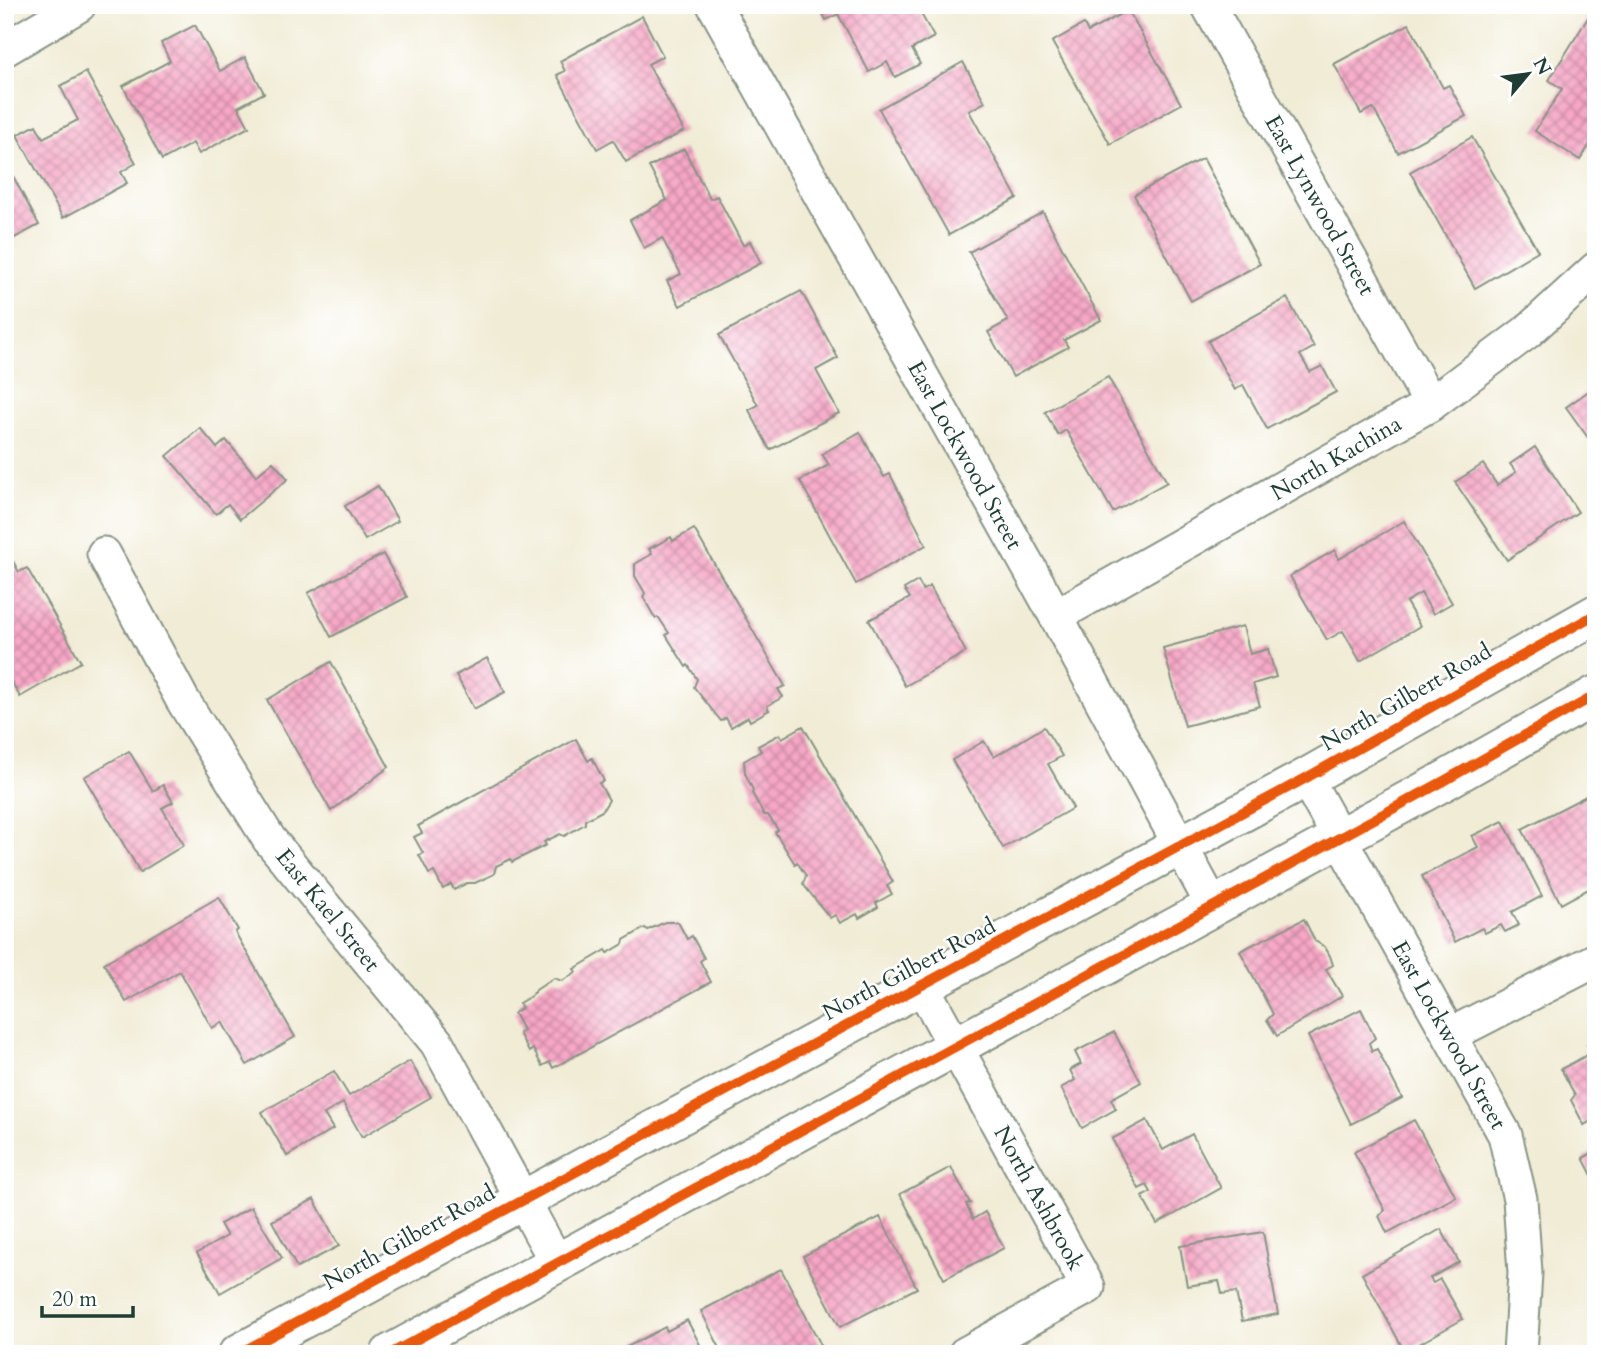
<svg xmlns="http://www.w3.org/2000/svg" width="1601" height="1359" font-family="Cardo,serif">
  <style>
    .building { fill: url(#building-cross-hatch) }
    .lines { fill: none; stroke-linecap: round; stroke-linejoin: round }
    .street-casing { stroke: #889485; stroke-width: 37 }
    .primary-casing { stroke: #889485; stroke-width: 42 }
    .street { stroke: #fff; stroke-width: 33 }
    .primary { stroke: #fff; stroke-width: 38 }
    .cycleway-casing { stroke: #fff; stroke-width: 15 }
    .cycleway { stroke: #e8590c; stroke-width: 10 }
    .labels { text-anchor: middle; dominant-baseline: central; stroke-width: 5; stroke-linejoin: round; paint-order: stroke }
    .street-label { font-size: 23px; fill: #1f3d34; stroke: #fff }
  </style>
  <defs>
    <pattern id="building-cross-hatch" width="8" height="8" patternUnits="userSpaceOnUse" patternTransform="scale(1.75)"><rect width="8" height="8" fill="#f7a7c6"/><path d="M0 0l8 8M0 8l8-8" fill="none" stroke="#c789a2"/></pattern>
  </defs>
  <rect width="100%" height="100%" fill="#fff"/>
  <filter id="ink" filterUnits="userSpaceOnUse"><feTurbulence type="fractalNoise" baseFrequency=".0143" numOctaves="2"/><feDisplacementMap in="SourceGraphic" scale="14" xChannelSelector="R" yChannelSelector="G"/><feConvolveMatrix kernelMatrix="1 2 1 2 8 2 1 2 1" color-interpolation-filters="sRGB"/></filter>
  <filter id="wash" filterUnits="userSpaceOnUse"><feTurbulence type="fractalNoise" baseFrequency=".00686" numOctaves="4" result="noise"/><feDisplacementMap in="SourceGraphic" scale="28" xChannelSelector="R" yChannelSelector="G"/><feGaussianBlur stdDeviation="1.57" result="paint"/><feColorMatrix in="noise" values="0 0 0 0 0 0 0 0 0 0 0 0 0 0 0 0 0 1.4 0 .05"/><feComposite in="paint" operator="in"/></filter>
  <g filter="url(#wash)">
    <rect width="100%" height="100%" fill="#f1ecd6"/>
    <g id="blocks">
      <g class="building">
        <path d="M 818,5 L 916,5 L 934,37 L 912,49 L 920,64 L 895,77 L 887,62 L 869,72 L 838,14 L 826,20 Z"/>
        <path d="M 1596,5 L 1596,135 L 1580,160 L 1535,131 L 1562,89 L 1549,80 Z"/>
        <path d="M 1128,10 L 1181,104 L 1110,144 L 1052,42 L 1084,24 L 1088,32 Z"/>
        <path d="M 642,16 L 663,56 L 648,64 L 684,131 L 626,162 L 613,140 L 597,149 L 557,75 L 565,71 L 560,61 Z"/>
        <path d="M 1409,24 L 1443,88 L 1449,85 L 1466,116 L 1398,153 L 1373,108 L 1361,114 L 1334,64 Z"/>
        <path d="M 195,25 L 220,71 L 245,57 L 264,93 L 238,107 L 249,127 L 199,154 L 193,143 L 162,160 L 123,86 L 170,61 L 161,43 Z"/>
        <path d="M 963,62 L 985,102 L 969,111 L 1017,198 L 949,235 L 879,109 Z"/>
        <path d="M 86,72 L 136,163 L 121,172 L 127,183 L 63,218 L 17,135 L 36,125 L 43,138 L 78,120 L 60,86 Z"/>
        <path d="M 1472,137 L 1538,251 L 1475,288 L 1410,172 Z"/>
        <path d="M 684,149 L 710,199 L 717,196 L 743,245 L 750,241 L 761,263 L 680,306 L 667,281 L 681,274 L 662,238 L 644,248 L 630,220 L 667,200 L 649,167 Z"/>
        <path d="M 1203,158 L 1260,264 L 1191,301 L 1134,195 Z"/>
        <path d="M 5,161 L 39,225 L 5,243 Z"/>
        <path d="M 1043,212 L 1101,320 L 1064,340 L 1068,347 L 1013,377 L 988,332 L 1008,321 L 969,252 Z"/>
        <path d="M 801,291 L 838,358 L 816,370 L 839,413 L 770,450 L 749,410 L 758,405 L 719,335 Z"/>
        <path d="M 1287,298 L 1314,347 L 1300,355 L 1310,372 L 1322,366 L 1336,392 L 1267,429 L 1243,385 L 1235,390 L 1208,341 Z"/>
        <path d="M 1108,377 L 1167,482 L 1113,512 L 1066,430 L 1058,435 L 1045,412 Z"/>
        <path d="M 1596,386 L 1596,449 L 1566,407 Z"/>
        <path d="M 200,428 L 217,448 L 226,440 L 256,476 L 273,462 L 288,479 L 240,519 L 228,504 L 216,514 L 167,456 Z"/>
        <path d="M 860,432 L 884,477 L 890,474 L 926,545 L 856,584 L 800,481 L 829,465 L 822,454 Z"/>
        <path d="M 1535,447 L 1578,512 L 1507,560 L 1455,482 L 1483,464 L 1497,485 L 1516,472 L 1510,464 Z"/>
        <path d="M 378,486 L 398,521 L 365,540 L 345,506 Z"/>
        <path d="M 1404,521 L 1452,603 L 1433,614 L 1421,593 L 1406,602 L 1420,626 L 1360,661 L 1343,631 L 1327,640 L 1290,576 L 1335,550 L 1339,559 Z"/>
        <path d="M 694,529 L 785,686 L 778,689 L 783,697 L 767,706 L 769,710 L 750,721 L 748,717 L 731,727 L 726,718 L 721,721 L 694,687 L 697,679 L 688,665 L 686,667 L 666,635 L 669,633 L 659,618 L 655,618 L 643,597 L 645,593 L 635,576 L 635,564 L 652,554 L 649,549 L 671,537 L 673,541 Z"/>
        <path d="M 5,547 L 19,572 L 27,568 L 81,662 L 20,697 L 5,670 Z"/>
        <path d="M 383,554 L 407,597 L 331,637 L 308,593 Z"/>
        <path d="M 918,581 L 923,590 L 930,586 L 966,652 L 905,686 L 869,620 L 910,598 L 904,589 Z"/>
        <path d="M 1243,626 L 1250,654 L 1268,649 L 1276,677 L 1253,684 L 1260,706 L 1185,726 L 1163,648 Z"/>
        <path d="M 487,658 L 505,692 L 474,709 L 456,675 Z"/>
        <path d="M 331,662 L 389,767 L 331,811 L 267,700 Z"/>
        <path d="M 803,726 L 893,882 L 887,886 L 892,894 L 876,903 L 878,907 L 859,918 L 857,914 L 840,923 L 835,915 L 830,918 L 803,884 L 806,876 L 797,862 L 795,864 L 775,832 L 778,830 L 768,815 L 764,815 L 752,793 L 753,790 L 745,773 L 744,761 L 761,751 L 758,746 L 780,734 L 782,738 Z"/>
        <path d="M 1044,727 L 1062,756 L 1048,764 L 1073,808 L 1003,848 L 952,760 L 984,741 L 994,757 Z"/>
        <path d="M 576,739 L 588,761 L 592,758 L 604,781 L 599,783 L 609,800 L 602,811 L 585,820 L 585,824 L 564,836 L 560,834 L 544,842 L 546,845 L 512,862 L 511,859 L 496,866 L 494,874 L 475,883 L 467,883 L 454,890 L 451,884 L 443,889 L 434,872 L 429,874 L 419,855 L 423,853 L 414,837 L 422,833 L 418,826 Z"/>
        <path d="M 129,751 L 153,791 L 163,785 L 173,802 L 162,808 L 184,845 L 140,872 L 84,777 Z"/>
        <path d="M 1596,791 L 1596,885 L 1561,904 L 1522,829 Z"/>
        <path d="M 1503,821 L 1542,896 L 1512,912 L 1519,925 L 1505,932 L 1501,925 L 1485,933 L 1482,928 L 1455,942 L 1422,876 L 1478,847 L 1472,836 Z"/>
        <path d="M 219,897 L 238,930 L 235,932 L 295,1037 L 247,1065 L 222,1022 L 212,1028 L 180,971 L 126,1002 L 104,963 Z"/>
        <path d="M 1304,919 L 1315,941 L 1325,947 L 1330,956 L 1333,965 L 1326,969 L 1342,996 L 1277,1036 L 1267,1020 L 1273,1014 L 1240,951 Z"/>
        <path d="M 665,922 L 678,922 L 687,939 L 692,936 L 704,958 L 700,961 L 711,982 L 553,1068 L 550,1062 L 542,1066 L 533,1049 L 529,1052 L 519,1033 L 523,1030 L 514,1013 L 522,1008 L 519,1003 L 531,996 L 536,990 L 554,978 L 562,981 L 576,972 L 574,969 L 606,950 L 608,953 L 623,944 L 624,940 L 645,928 L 648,930 Z"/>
        <path d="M 1361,1009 L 1375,1038 L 1369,1043 L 1372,1051 L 1377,1049 L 1402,1098 L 1351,1124 L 1308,1036 Z"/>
        <path d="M 1114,1032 L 1141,1082 L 1111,1099 L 1116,1109 L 1082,1128 L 1061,1088 L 1075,1080 L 1070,1070 L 1081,1064 L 1075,1052 Z"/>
        <path d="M 1596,1041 L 1596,1118 L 1584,1125 L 1571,1100 L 1575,1095 L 1561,1069 L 1591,1053 L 1587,1045 Z"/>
        <path d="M 410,1061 L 431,1097 L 362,1137 L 343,1103 L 324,1114 L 333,1129 L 287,1156 L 262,1112 L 334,1071 L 349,1096 Z"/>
        <path d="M 1147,1120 L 1163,1150 L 1192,1134 L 1221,1188 L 1157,1224 L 1142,1197 L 1151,1192 L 1147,1185 L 1139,1189 L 1112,1139 Z"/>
        <path d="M 1414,1120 L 1456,1197 L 1387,1233 L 1379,1216 L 1385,1210 L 1354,1152 Z"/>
        <path d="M 1596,1151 L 1596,1183 L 1583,1158 Z"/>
        <path d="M 951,1167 L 970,1203 L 966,1204 L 973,1219 L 985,1212 L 1004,1248 L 944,1279 L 900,1194 Z"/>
        <path d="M 314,1199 L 339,1246 L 297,1268 L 272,1221 Z"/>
        <path d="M 251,1207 L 282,1258 L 220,1293 L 197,1253 L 227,1236 L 220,1224 Z"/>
        <path d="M 880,1217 L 917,1288 L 840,1327 L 803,1256 Z"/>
        <path d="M 1441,1229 L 1459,1262 L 1430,1278 L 1433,1283 L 1440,1279 L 1463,1319 L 1405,1352 L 1362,1274 Z"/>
        <path d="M 1263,1232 L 1278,1314 L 1242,1321 L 1236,1292 L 1222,1294 L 1219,1281 L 1187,1286 L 1180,1246 Z"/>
        <path d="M 781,1269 L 821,1345 L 804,1354 L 723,1354 L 701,1311 Z"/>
        <path d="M 687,1320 L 705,1354 L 626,1354 L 623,1349 L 665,1327 L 667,1331 Z"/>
      </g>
    </g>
  </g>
  <g filter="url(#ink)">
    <use href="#blocks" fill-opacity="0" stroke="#889485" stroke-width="2"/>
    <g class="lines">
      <g class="street-casing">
        <g id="street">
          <path d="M 714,5 L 1056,616 L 1213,906"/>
          <path d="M 1208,5 L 1431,404"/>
          <path d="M 5,49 L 79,5"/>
          <path d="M 104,554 L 182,699 L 269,839 L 437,1043 L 557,1263"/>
          <path d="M 1056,616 L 1431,404 L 1527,332 L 1596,269"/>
          <path d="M 1306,778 L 1505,1135 L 1520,1199 L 1525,1273 L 1520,1354"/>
          <path d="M 922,986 L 1088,1287 L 965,1354"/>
          <path d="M 1450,1035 L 1596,960"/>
        </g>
      </g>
      <g class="primary-casing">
        <g id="primary">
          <path d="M 238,1354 L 1306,778 L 1596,614"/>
          <path d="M 390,1354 L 1444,781 L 1596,695"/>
        </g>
      </g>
      <use href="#street" class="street"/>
      <use href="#primary" class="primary"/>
      <g class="cycleway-casing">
        <g id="cycleway">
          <path d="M 238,1354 L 1306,778 L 1596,614"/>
          <path d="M 390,1354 L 1444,781 L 1596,695"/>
        </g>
      </g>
      <use href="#cycleway" class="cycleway"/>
    </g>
  </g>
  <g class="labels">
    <g class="street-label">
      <text transform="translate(1320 205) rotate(61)">East Lynwood Street</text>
      <text transform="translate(965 455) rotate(61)">East Lockwood Street</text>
      <text transform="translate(1336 458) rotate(-30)">North Kachina</text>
      <text transform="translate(1406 697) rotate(-30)">North Gilbert Road</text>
      <text transform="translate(328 910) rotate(51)">East Kael Street</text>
      <text transform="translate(909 969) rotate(-28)">North Gilbert Road</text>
      <text transform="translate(1449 1035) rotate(61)">East Lockwood Street</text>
      <text transform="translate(1039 1198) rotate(61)">North Ashbrook</text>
      <text transform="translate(409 1237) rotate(-29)">North Gilbert Road</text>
    </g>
  </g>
  <rect width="1601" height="1359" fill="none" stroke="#fff" stroke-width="28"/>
  <g transform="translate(1528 74) rotate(61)" stroke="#ffffff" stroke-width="5" paint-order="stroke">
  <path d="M0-5L12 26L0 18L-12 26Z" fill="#1f3d34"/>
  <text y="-10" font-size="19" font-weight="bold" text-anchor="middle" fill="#1f3d34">N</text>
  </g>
  <path d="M42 1306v10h91v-10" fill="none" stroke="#1f3d34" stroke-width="3.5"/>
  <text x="52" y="1306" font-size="21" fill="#1f3d34" stroke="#ffffff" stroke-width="5" paint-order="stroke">20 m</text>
</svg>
